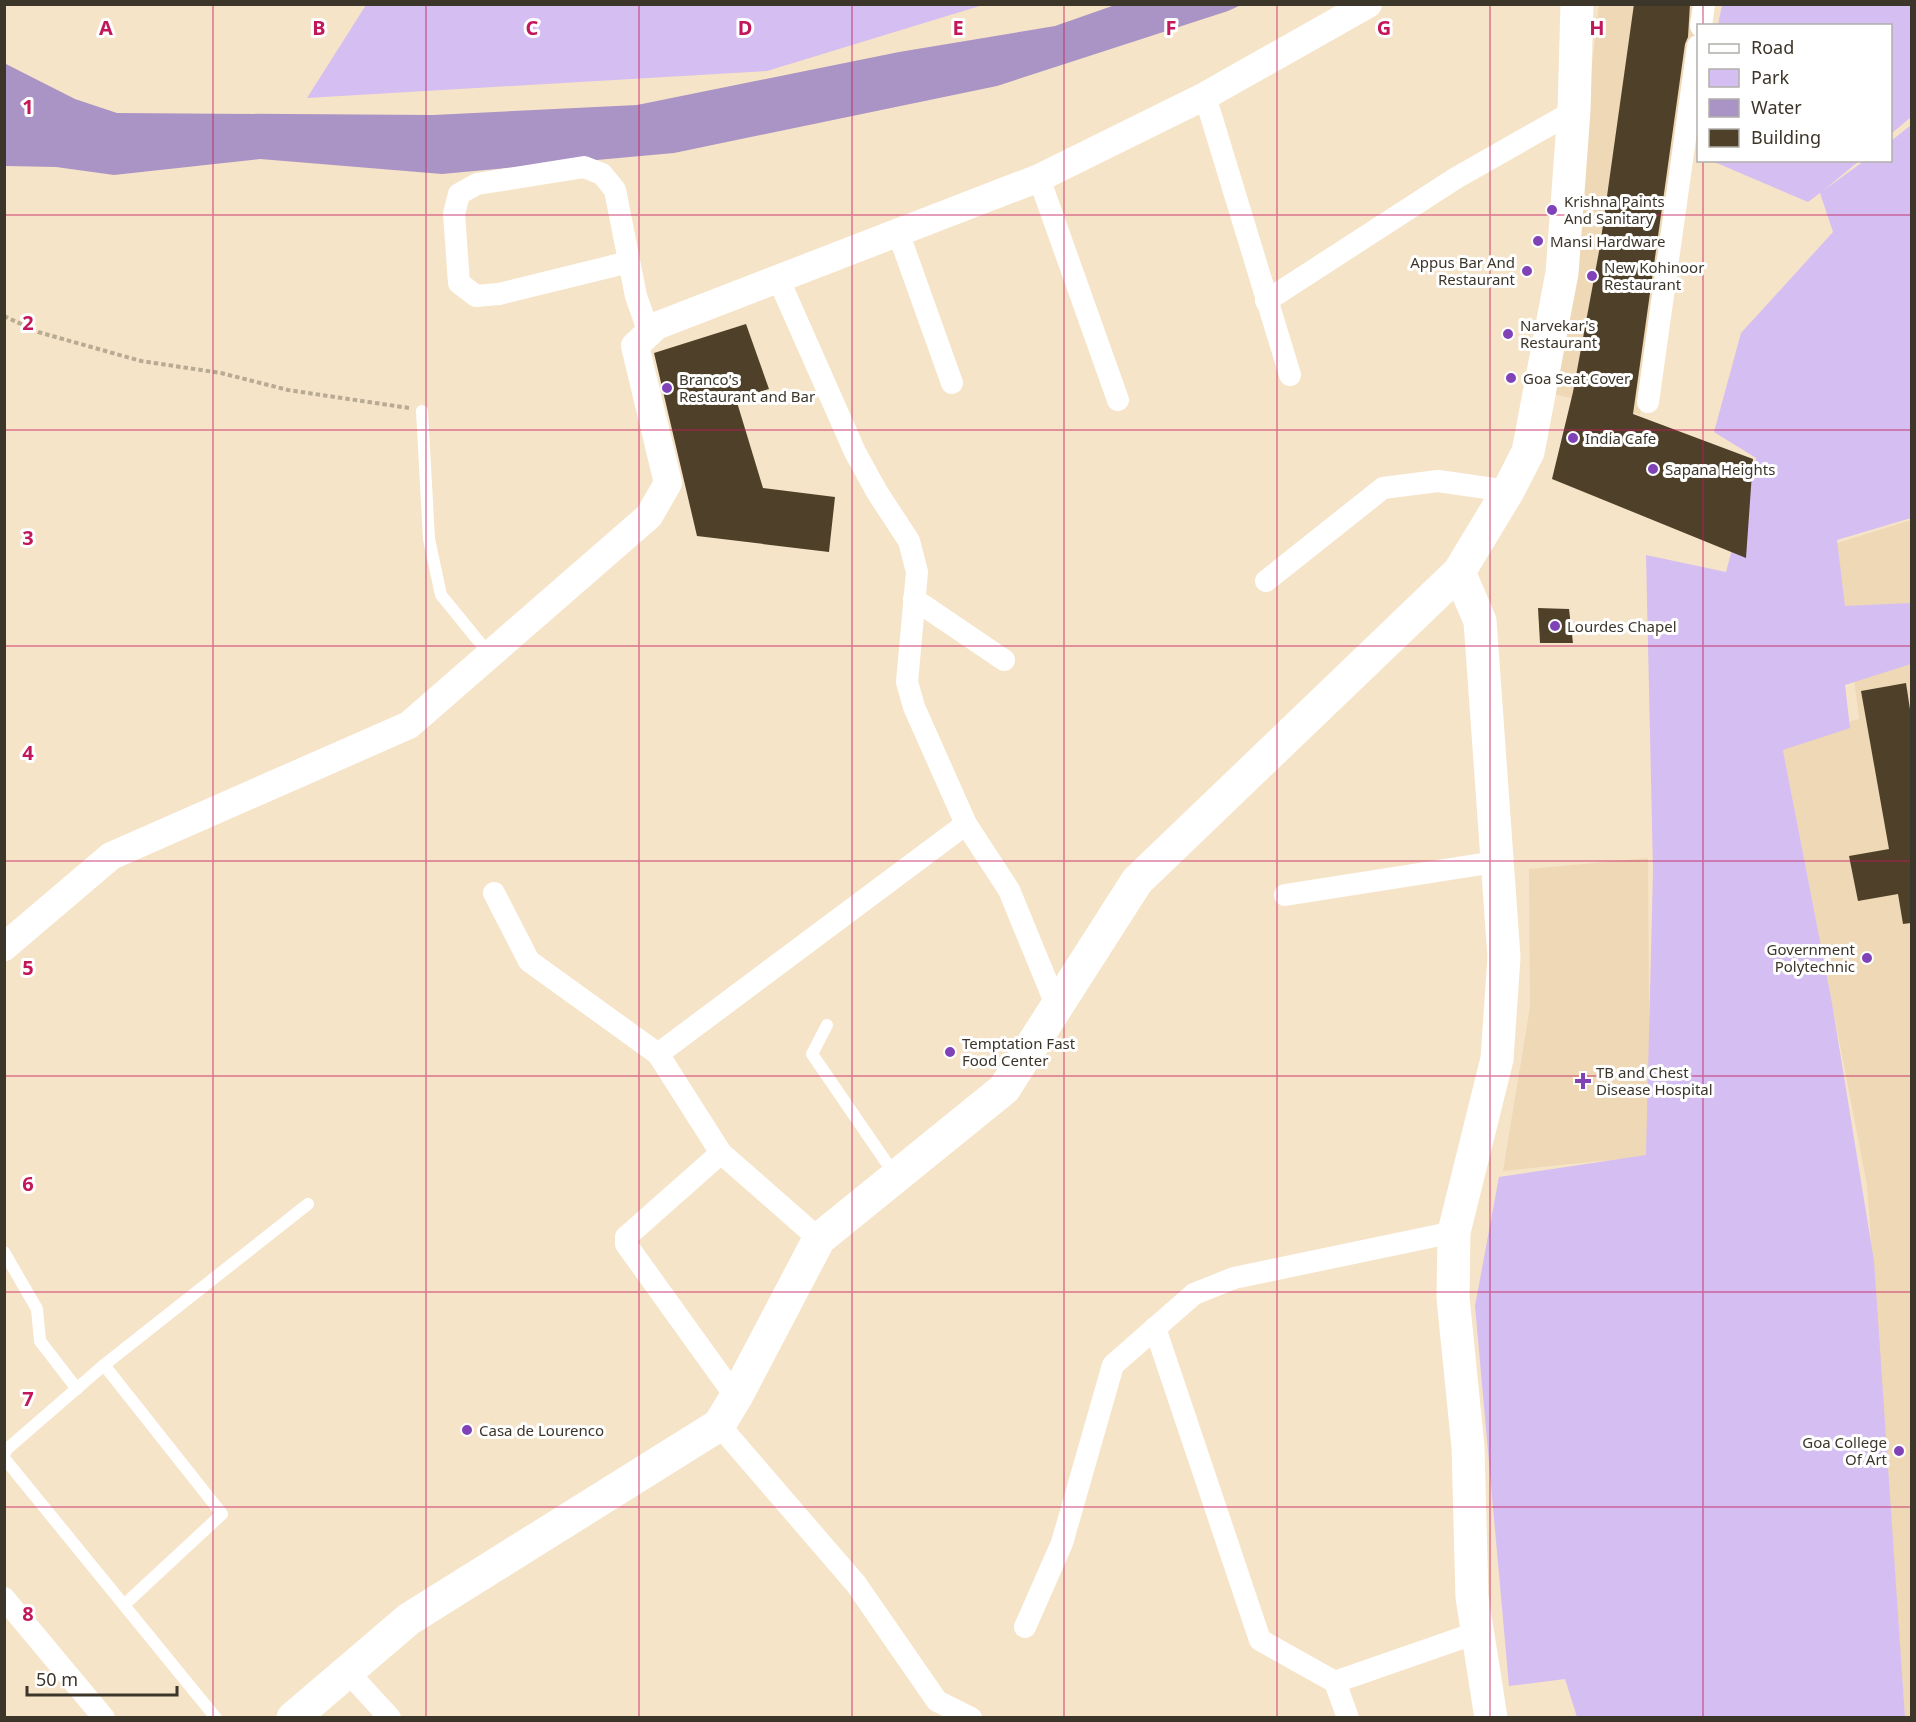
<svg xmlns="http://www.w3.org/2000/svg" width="1916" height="1722" font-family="'Noto Sans',sans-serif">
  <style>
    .built { fill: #eed8b5 }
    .green { fill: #d5bef1 }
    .water { fill: #aa94c5 }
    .building { fill: #4f4129 }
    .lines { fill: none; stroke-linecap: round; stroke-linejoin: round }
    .path { stroke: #b9aa94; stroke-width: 4; stroke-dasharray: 4.5 3; stroke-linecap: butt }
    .service { stroke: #fff; stroke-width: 12 }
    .minor { stroke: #fff; stroke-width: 22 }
    .tertiary { stroke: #fff; stroke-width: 28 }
    .secondary { stroke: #fff; stroke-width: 33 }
    .grid { fill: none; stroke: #c2185b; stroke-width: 1.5; stroke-opacity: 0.55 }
    .poi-dot { fill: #8042b7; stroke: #fff; stroke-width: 2 }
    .labels { text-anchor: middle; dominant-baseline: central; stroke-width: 6; stroke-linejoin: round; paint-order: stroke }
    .poi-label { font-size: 15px; fill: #3c352a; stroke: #fff; text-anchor: start }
    .grid-label { font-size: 20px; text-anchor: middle; font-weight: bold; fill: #c2185b; stroke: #fff; stroke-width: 6; stroke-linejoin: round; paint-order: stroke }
  </style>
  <rect width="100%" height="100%" fill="#f6e4c8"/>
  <g class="built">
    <path d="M 1599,5 L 1702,5 L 1640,415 L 1554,394 Z"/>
    <path d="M 1911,520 L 1911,1717 L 1905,1717 L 1867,1185 L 1781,739 L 1859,719 L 1837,543 Z"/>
    <path d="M 1648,858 L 1650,1156 L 1503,1171 L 1530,1007 L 1529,869 Z"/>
  </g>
  <g class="green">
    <path d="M 366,5 L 366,4 L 983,5 L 767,71 L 307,98 Z"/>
    <path d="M 1722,5 L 1911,5 L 1911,117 L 1891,134 L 1890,26 L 1718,25 Z"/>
    <path d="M 1911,125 L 1911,518 L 1837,540 L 1845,606 L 1911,603 L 1911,664 L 1845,685 L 1850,728 L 1783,750 L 1832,1003 L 1874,1261 L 1905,1717 L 1577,1717 L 1565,1679 L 1509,1686 L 1475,1306 L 1499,1177 L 1646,1155 L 1653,870 L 1646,555 L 1726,572 L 1756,458 L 1714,432 L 1741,333 L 1833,232 L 1820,193 L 1808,202 L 1712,161 L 1859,161 L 1824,190 L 1864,161 L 1890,160 L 1891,141 Z"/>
  </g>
  <path class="water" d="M 1115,5 L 1241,5 L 1228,11 L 997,86 L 674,153 L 442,174 L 260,159 L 114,175 L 56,167 L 5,166 L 4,63 L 75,99 L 117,113 L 433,115 L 637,105 L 899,52 L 1055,26 Z"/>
  <g class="building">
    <path d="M 1634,4 L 1690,4 L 1688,37 L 1685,44 L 1633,414 L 1753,459 L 1746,558 L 1552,479 L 1573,392 L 1600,246 Z"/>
    <path d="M 746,324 L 769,389 L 736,399 L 763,488 L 835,497 L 829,552 L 697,536 L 654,353 Z"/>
    <path d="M 1538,608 L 1569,609 L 1573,643 L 1540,643 Z"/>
    <path d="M 1906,683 L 1911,716 L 1911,923 L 1903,924 L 1898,894 L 1858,901 L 1849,856 L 1889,849 L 1861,691 Z"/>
  </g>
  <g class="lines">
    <path class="path" d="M 4,316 L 38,332 L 141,361 L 221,373 L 288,390 L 409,408"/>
    <g class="service">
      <path d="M 422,411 L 429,539 L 441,595 L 490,655"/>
      <path d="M 827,1025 L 812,1054 L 895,1175"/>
      <path d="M 4,1252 L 37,1309 L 40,1341 L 77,1389"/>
      <path d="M 104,1365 L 222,1514 L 124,1605"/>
      <path d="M 4,1455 L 7,1449 L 104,1365 L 308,1204"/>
      <path d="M 4,1458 L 216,1718"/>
    </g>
    <g class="minor">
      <path d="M 1701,26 L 1704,4"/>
      <path d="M 1205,96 L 1290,375"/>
      <path d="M 1039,178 L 1118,400"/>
      <path d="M 898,232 L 952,383"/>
      <path d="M 629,262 L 499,294 L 476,296 L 459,283 L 454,214 L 459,194 L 477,184 L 584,167 L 602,174 L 615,190 L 636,296 L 649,333"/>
      <path d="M 778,278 L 855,452 L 877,492 L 909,541 L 917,572 L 907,682 L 914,707 L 966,824 L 1009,890 L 1057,1007"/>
      <path d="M 1266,301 L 1456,178 L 1574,111"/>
      <path d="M 1648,402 L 1698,46"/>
      <path d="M 1266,581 L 1383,488 L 1438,481 L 1508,491"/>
      <path d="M 914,599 L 1004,660"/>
      <path d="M 494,893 L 529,961 L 658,1054"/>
      <path d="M 1285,895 L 1495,862"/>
      <path d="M 721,1153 L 626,1237 L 626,1244 L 736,1397"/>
      <path d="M 819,1239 L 721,1153 L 658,1054 L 966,824"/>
      <path d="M 1155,1328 L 1260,1640 L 1335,1682 L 1476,1633"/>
      <path d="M 719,1425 L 856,1584 L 937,1701 L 971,1718"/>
      <path d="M 4,1598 L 104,1718"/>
      <path d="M 1025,1627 L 1062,1543 L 1113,1365 L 1194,1294 L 1234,1278 L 1454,1232"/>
      <path d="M 347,1671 L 390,1718"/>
      <path d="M 1335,1682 L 1348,1718"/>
    </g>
    <path class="tertiary" d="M 4,947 L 111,856 L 409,725 L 649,516 L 668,483 L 635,346 L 656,326 L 1039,178 L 1205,96 L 1368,4"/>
    <g class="secondary">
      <path d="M 293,1718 L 409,1619 L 719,1425 L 736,1397 L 819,1239 L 1004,1089 L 1137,881 L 1459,572"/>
      <path d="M 1491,1718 L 1472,1597 L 1468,1447 L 1453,1298 L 1454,1232 L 1497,1059 L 1504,957 L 1480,621 L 1459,572 L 1508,491 L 1528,452 L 1562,273 L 1574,111 L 1577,4"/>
    </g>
  </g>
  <path class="grid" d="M 213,4 L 213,1718M 426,4 L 426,1718M 639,4 L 639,1718M 852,4 L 852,1718M 1064,4 L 1064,1718M 1277,4 L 1277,1718M 1490,4 L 1490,1718M 1703,4 L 1703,26M 1703,160 L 1703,1718M 4,215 L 1912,215M 4,430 L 1912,430M 4,646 L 1912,646M 4,861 L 1912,861M 4,1076 L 1912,1076M 4,1292 L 1912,1292M 4,1507 L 1912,1507"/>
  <g class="poi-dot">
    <circle cx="1552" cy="210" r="6"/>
    <circle cx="1538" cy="241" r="6"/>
    <circle cx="1527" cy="271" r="6"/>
    <circle cx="1592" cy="276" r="6"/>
    <circle cx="1508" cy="334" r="6"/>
    <circle cx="1511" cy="378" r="6"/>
    <circle cx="667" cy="388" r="6"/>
    <circle cx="1573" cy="438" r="6"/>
    <circle cx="1653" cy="469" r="6"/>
    <circle cx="1555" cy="626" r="6"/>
    <circle cx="1867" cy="958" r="6"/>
    <circle cx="950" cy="1052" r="6"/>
    <path d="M1580 1072h6v6h6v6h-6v6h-6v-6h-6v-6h6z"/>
    <circle cx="467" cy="1430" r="6"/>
    <circle cx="1899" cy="1451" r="6"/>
  </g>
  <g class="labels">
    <g class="poi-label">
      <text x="1564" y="201">Krishna Paints<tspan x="1564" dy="17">And Sanitary</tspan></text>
      <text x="1550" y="241">Mansi Hardware</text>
      <text x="1515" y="262" text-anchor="end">Appus Bar And<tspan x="1515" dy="17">Restaurant</tspan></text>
      <text x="1604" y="267">New Kohinoor<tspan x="1604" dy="17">Restaurant</tspan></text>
      <text x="1520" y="325">Narvekar's<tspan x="1520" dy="17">Restaurant</tspan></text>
      <text x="1523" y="378">Goa Seat Cover</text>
      <text x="679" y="379">Branco's<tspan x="679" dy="17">Restaurant and Bar</tspan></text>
      <text x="1585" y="438">India Cafe</text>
      <text x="1665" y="469">Sapana Heights</text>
      <text x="1567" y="626">Lourdes Chapel</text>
      <text x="1855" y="949" text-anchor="end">Government<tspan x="1855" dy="17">Polytechnic</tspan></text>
      <text x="962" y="1043">Temptation Fast<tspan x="962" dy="17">Food Center</tspan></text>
      <text x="1596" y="1072">TB and Chest<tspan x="1596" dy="17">Disease Hospital</tspan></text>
      <text x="479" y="1430">Casa de Lourenco</text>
      <text x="1887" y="1442" text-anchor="end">Goa College<tspan x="1887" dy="17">Of Art</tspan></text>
    </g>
  </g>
  <g class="grid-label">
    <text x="106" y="35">A</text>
    <text x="319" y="35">B</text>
    <text x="532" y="35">C</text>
    <text x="745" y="35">D</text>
    <text x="958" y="35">E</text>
    <text x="1171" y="35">F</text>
    <text x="1384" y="35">G</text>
    <text x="1597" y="35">H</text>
    <text x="28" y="114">1</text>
    <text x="28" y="330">2</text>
    <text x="28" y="545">3</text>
    <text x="28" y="760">4</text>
    <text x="28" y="975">5</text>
    <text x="28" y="1191">6</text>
    <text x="28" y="1406">7</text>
    <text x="28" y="1621">8</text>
  </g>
  <rect width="1916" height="1722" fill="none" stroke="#3c352a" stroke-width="12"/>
  <rect x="1697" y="24" width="195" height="138" fill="#ffffff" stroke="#b1aeaa" stroke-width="1.5"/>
  <rect x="1709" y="44" width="30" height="9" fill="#ffffff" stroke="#b1aeaa" stroke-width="1.5"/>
  <text x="1751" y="54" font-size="18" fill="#3c352a">Road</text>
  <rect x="1709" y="69" width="30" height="18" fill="#d5bef1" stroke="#b1aeaa" stroke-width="1.5"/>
  <text x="1751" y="84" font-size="18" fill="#3c352a">Park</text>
  <rect x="1709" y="99" width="30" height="18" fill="#aa94c5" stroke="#b1aeaa" stroke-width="1.5"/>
  <text x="1751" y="114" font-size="18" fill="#3c352a">Water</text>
  <rect x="1709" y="129" width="30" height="18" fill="#4f4129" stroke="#b1aeaa" stroke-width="1.5"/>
  <text x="1751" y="144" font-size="18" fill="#3c352a">Building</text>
  <path d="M27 1686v9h150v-9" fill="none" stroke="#3c352a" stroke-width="3"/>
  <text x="36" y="1686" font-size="18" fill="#3c352a" stroke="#ffffff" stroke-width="4.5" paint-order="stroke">50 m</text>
</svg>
